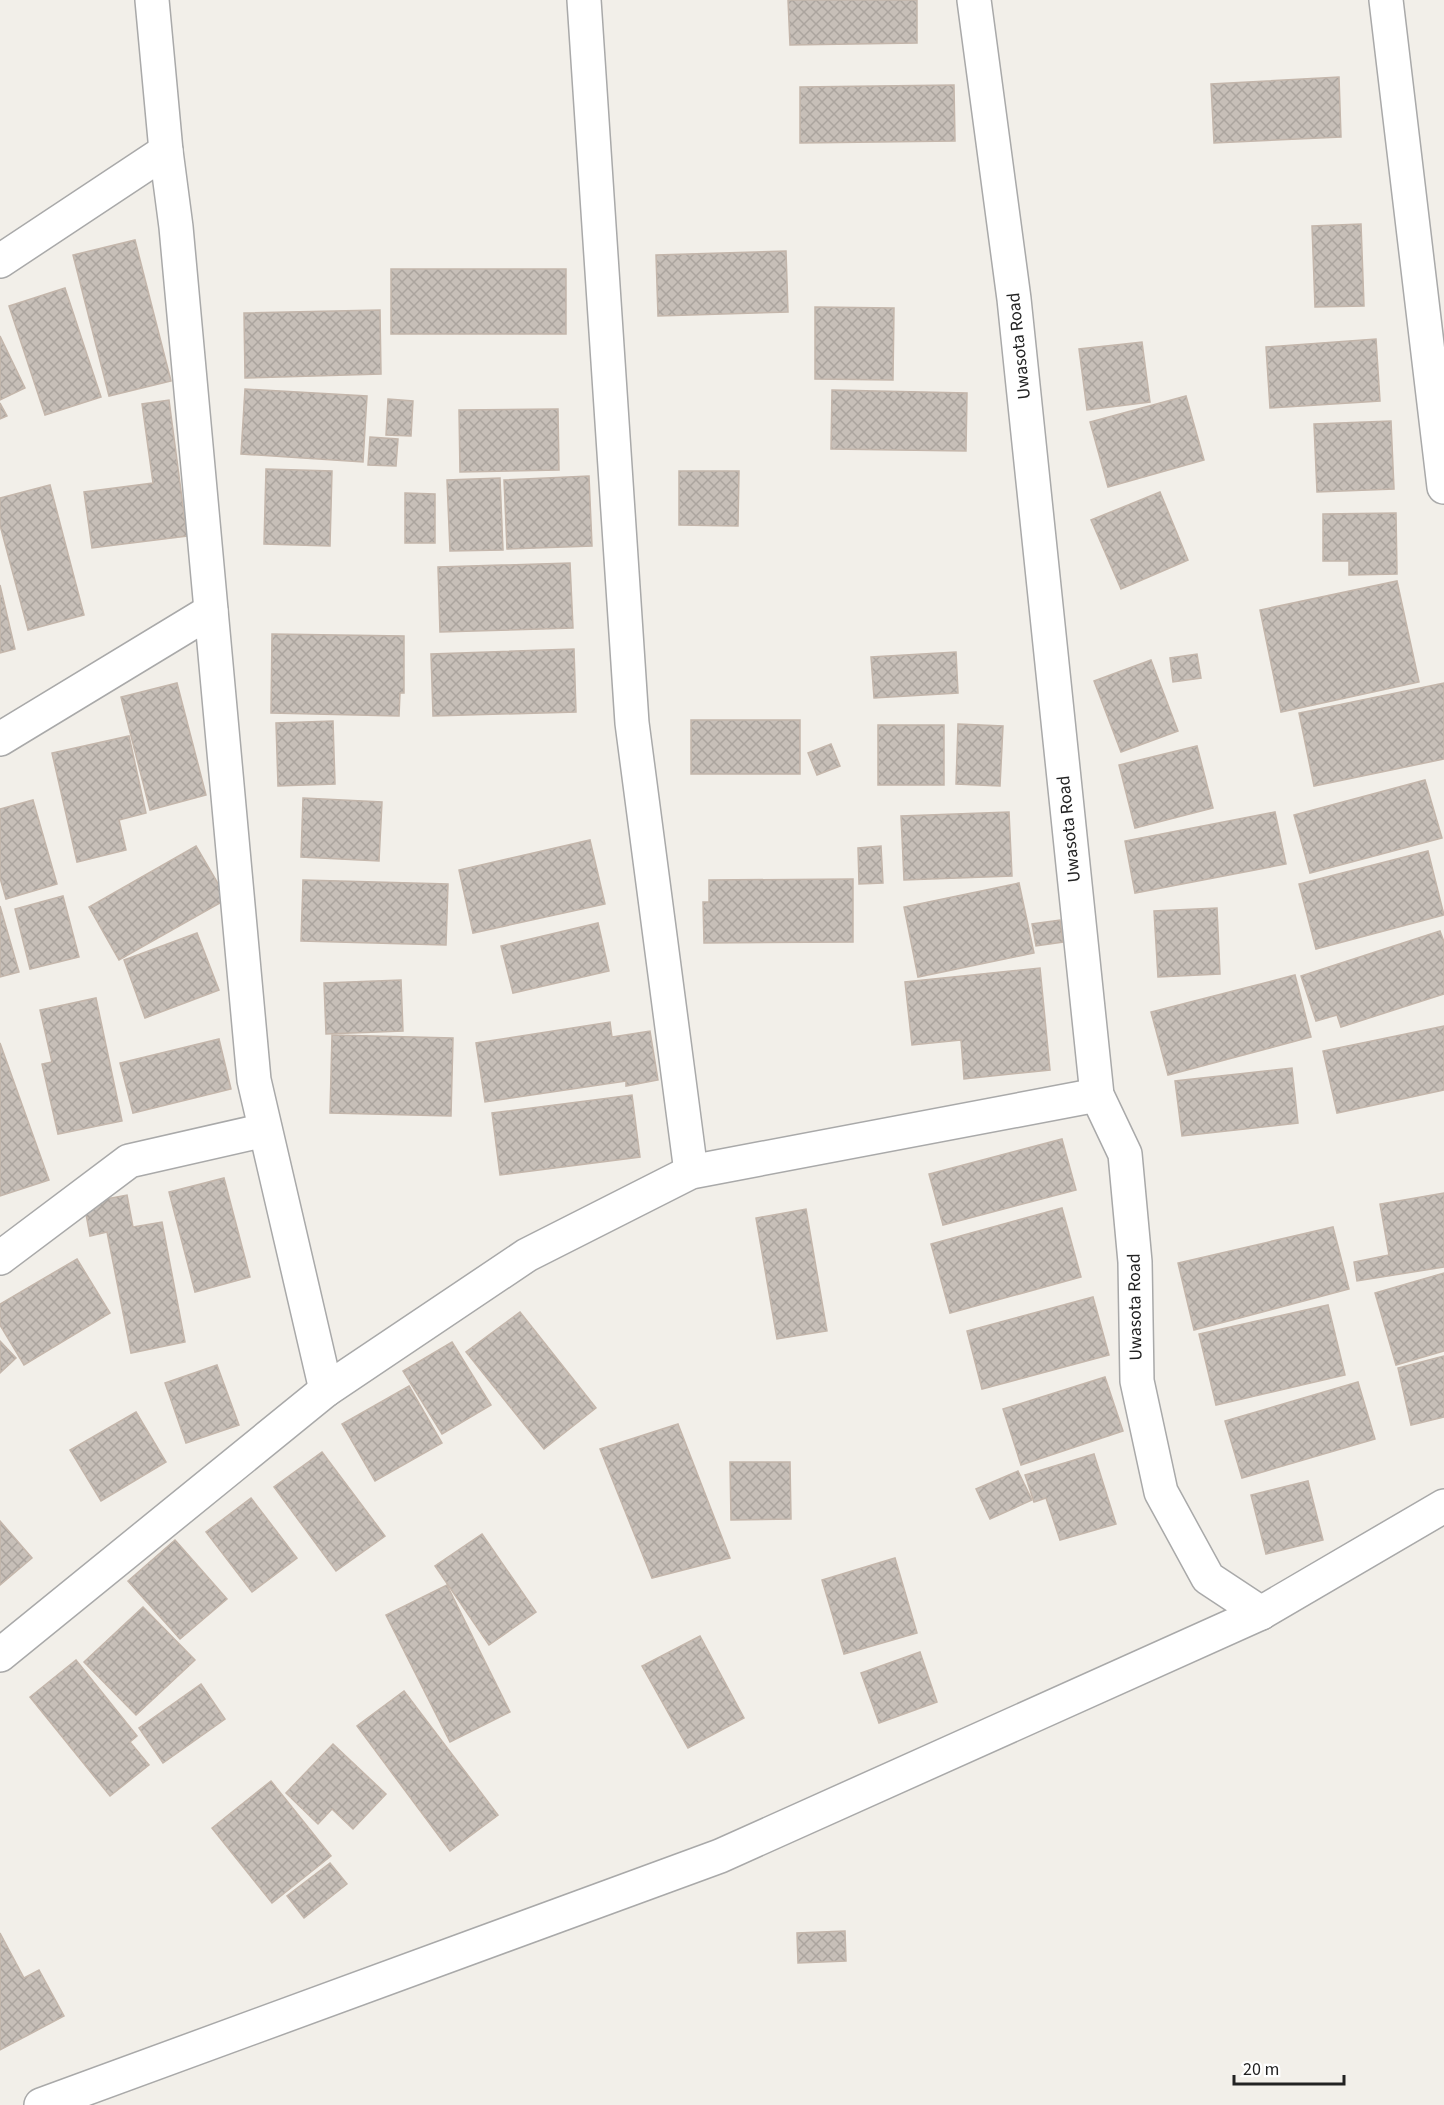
<svg xmlns="http://www.w3.org/2000/svg" width="1444" height="2105" font-family="'Source Sans 3',sans-serif">
  <style>
    .building { fill: url(#building-cross-hatch); stroke: #c4b6ab; stroke-width: 1.5 }
    .lines { fill: none; stroke-linecap: round; stroke-linejoin: round }
    .street-casing { stroke: #a9a9a9; stroke-width: 36 }
    .street { stroke: #fff; stroke-width: 33 }
    .labels { text-anchor: middle; dominant-baseline: central; stroke-width: 4.5; stroke-linejoin: round; paint-order: stroke }
    .street-label { font-size: 18px; fill: #222; stroke: #fff }
  </style>
  <defs>
    <pattern id="building-cross-hatch" width="8" height="8" patternUnits="userSpaceOnUse" patternTransform="scale(1.5)"><rect width="8" height="8" fill="#c7bfb8"/><path d="M0 0l8 8M0 8l8-8" fill="none" stroke="#aba49e"/></pattern>
  </defs>
  <rect width="100%" height="100%" fill="#f2efe9"/>
  <g class="building">
    <path d="M 788,0 L 917,0 L 917,43 L 790,45 Z"/>
    <path d="M 1339,77 L 1341,137 L 1214,143 L 1211,84 Z"/>
    <path d="M 954,85 L 955,141 L 800,143 L 800,87 Z"/>
    <path d="M 1361,224 L 1364,306 L 1315,307 L 1312,226 Z"/>
    <path d="M 135,240 L 171,381 L 109,396 L 73,255 Z"/>
    <path d="M 786,251 L 788,312 L 658,316 L 656,255 Z"/>
    <rect x="391" y="269" width="175" height="65"/>
    <path d="M 65,288 L 101,397 L 45,415 L 9,306 Z"/>
    <path d="M 815,307 L 894,308 L 893,380 L 815,379 Z"/>
    <path d="M 380,310 L 381,374 L 245,378 L 244,313 Z"/>
    <path d="M 0,336 L 25,388 L 0,400 Z"/>
    <path d="M 1376,339 L 1380,401 L 1270,408 L 1266,347 Z"/>
    <path d="M 1142,342 L 1150,402 L 1087,410 L 1079,349 Z"/>
    <path d="M 245,389 L 367,396 L 363,462 L 241,454 Z"/>
    <path d="M 832,390 L 967,393 L 966,451 L 831,449 Z"/>
    <path d="M 1186,396 L 1204,460 L 1108,487 L 1090,422 Z"/>
    <path d="M 388,399 L 413,401 L 411,436 L 386,435 Z"/>
    <path d="M 169,400 L 187,536 L 92,548 L 84,492 L 153,483 L 142,404 Z"/>
    <path d="M 0,403 L 7,416 L 0,419 Z"/>
    <path d="M 558,409 L 559,470 L 460,472 L 459,410 Z"/>
    <path d="M 1391,421 L 1394,489 L 1317,492 L 1314,424 Z"/>
    <path d="M 370,437 L 398,439 L 396,466 L 368,465 Z"/>
    <path d="M 266,469 L 332,471 L 330,546 L 264,544 Z"/>
    <path d="M 679,471 L 739,471 L 738,526 L 679,525 Z"/>
    <path d="M 589,476 L 592,546 L 507,549 L 504,480 Z"/>
    <path d="M 500,478 L 503,550 L 450,551 L 447,480 Z"/>
    <path d="M 50,485 L 84,615 L 28,630 L 0,525 L 0,498 Z"/>
    <path d="M 1160,492 L 1188,560 L 1121,589 L 1091,520 Z"/>
    <path d="M 405,493 L 435,494 L 435,543 L 405,543 Z"/>
    <path d="M 1396,513 L 1397,574 L 1349,575 L 1349,561 L 1323,561 L 1323,514 Z"/>
    <path d="M 570,563 L 573,628 L 440,632 L 438,567 Z"/>
    <path d="M 1397,581 L 1419,682 L 1281,712 L 1260,610 Z"/>
    <path d="M 0,585 L 15,649 L 0,653 Z"/>
    <path d="M 272,634 L 404,636 L 404,693 L 400,693 L 399,716 L 271,713 Z"/>
    <path d="M 574,649 L 576,712 L 433,716 L 431,654 Z"/>
    <path d="M 956,652 L 958,693 L 874,698 L 871,657 Z"/>
    <path d="M 1197,654 L 1201,678 L 1173,682 L 1170,658 Z"/>
    <path d="M 1151,660 L 1178,731 L 1121,752 L 1094,681 Z"/>
    <path d="M 177,683 L 206,795 L 150,810 L 121,697 Z"/>
    <path d="M 1444,683 L 1444,759 L 1314,786 L 1299,713 Z"/>
    <rect x="691" y="720" width="109" height="54"/>
    <path d="M 333,721 L 335,784 L 278,786 L 276,723 Z"/>
    <path d="M 958,724 L 1003,726 L 1000,786 L 956,784 Z"/>
    <rect x="878" y="725" width="66" height="60"/>
    <path d="M 129,736 L 146,813 L 119,820 L 126,850 L 77,862 L 52,753 Z"/>
    <path d="M 831,744 L 840,766 L 817,775 L 808,753 Z"/>
    <path d="M 1197,746 L 1213,808 L 1135,828 L 1119,765 Z"/>
    <path d="M 1425,780 L 1442,838 L 1310,873 L 1294,815 Z"/>
    <path d="M 303,798 L 382,802 L 379,861 L 301,857 Z"/>
    <path d="M 33,800 L 57,884 L 6,899 L 0,878 L 0,809 Z"/>
    <path d="M 1009,812 L 1012,876 L 904,880 L 901,816 Z"/>
    <path d="M 1275,812 L 1286,864 L 1135,893 L 1125,841 Z"/>
    <path d="M 590,840 L 605,904 L 473,933 L 459,870 Z"/>
    <path d="M 196,846 L 227,899 L 119,960 L 89,907 Z"/>
    <path d="M 881,846 L 883,883 L 859,884 L 858,848 Z"/>
    <path d="M 1428,851 L 1444,915 L 1316,949 L 1299,884 Z"/>
    <path d="M 853,879 L 853,942 L 704,943 L 703,902 L 709,902 L 709,880 Z"/>
    <path d="M 303,880 L 448,884 L 446,945 L 301,941 Z"/>
    <path d="M 1019,883 L 1034,953 L 918,977 L 904,907 Z"/>
    <path d="M 63,896 L 79,957 L 30,969 L 15,909 Z"/>
    <path d="M 0,906 L 19,972 L 0,977 Z"/>
    <path d="M 1217,908 L 1220,974 L 1158,977 L 1154,911 Z"/>
    <path d="M 1060,920 L 1063,942 L 1036,946 L 1032,924 Z"/>
    <path d="M 598,923 L 609,971 L 513,993 L 501,946 Z"/>
    <path d="M 1440,931 L 1444,942 L 1444,994 L 1341,1027 L 1337,1015 L 1316,1021 L 1301,976 Z"/>
    <path d="M 197,933 L 219,990 L 145,1018 L 124,960 Z"/>
    <path d="M 1040,968 L 1050,1070 L 964,1079 L 961,1040 L 912,1045 L 905,982 Z"/>
    <path d="M 1295,975 L 1311,1037 L 1168,1075 L 1151,1012 Z"/>
    <path d="M 401,980 L 403,1031 L 326,1034 L 324,983 Z"/>
    <path d="M 96,998 L 122,1121 L 58,1134 L 42,1064 L 52,1062 L 40,1010 Z"/>
    <path d="M 610,1022 L 612,1037 L 650,1031 L 658,1080 L 626,1086 L 626,1081 L 485,1102 L 476,1043 Z"/>
    <path d="M 1444,1026 L 1444,1090 L 1337,1113 L 1323,1051 Z"/>
    <path d="M 332,1035 L 453,1038 L 451,1116 L 330,1113 Z"/>
    <path d="M 219,1039 L 231,1089 L 133,1113 L 120,1063 Z"/>
    <path d="M 0,1043 L 49,1180 L 0,1196 Z"/>
    <path d="M 1292,1068 L 1298,1123 L 1182,1136 L 1175,1081 Z"/>
    <path d="M 632,1095 L 640,1157 L 500,1175 L 492,1113 Z"/>
    <path d="M 1062,1139 L 1076,1190 L 943,1225 L 929,1174 Z"/>
    <path d="M 224,1178 L 250,1277 L 195,1292 L 169,1192 Z"/>
    <path d="M 1444,1193 L 1444,1267 L 1357,1281 L 1354,1262 L 1389,1255 L 1380,1204 Z"/>
    <path d="M 127,1195 L 133,1227 L 162,1222 L 185,1342 L 131,1353 L 107,1232 L 90,1236 L 84,1203 Z"/>
    <path d="M 1062,1208 L 1081,1277 L 950,1313 L 931,1244 Z"/>
    <path d="M 806,1209 L 827,1331 L 777,1339 L 756,1218 Z"/>
    <path d="M 1333,1227 L 1349,1289 L 1194,1330 L 1178,1263 Z"/>
    <path d="M 77,1259 L 110,1313 L 24,1365 L 0,1325 L 0,1304 Z"/>
    <path d="M 1444,1273 L 1444,1351 L 1396,1365 L 1375,1293 Z"/>
    <path d="M 1093,1297 L 1109,1355 L 982,1389 L 967,1331 Z"/>
    <path d="M 1328,1305 L 1345,1375 L 1216,1405 L 1199,1334 Z"/>
    <path d="M 520,1312 L 596,1408 L 544,1449 L 466,1352 Z"/>
    <path d="M 0,1341 L 16,1358 L 0,1373 Z"/>
    <path d="M 452,1342 L 491,1405 L 442,1434 L 403,1371 Z"/>
    <path d="M 1444,1356 L 1444,1417 L 1411,1425 L 1398,1368 Z"/>
    <path d="M 217,1365 L 239,1425 L 186,1443 L 165,1383 Z"/>
    <path d="M 1105,1377 L 1123,1431 L 1021,1465 L 1003,1409 Z"/>
    <path d="M 1358,1382 L 1375,1439 L 1242,1478 L 1225,1421 Z"/>
    <path d="M 409,1386 L 442,1443 L 375,1481 L 342,1424 Z"/>
    <path d="M 136,1412 L 166,1462 L 101,1501 L 70,1450 Z"/>
    <path d="M 678,1424 L 730,1558 L 652,1578 L 600,1449 Z"/>
    <path d="M 322,1452 L 385,1536 L 336,1571 L 274,1487 Z"/>
    <path d="M 1094,1454 L 1116,1524 L 1060,1540 L 1046,1498 L 1034,1502 L 1025,1475 Z"/>
    <path d="M 730,1462 L 790,1462 L 791,1519 L 731,1520 Z"/>
    <path d="M 1018,1471 L 1032,1500 L 990,1519 L 976,1489 Z"/>
    <path d="M 1308,1481 L 1323,1540 L 1266,1554 L 1251,1495 Z"/>
    <path d="M 251,1498 L 297,1558 L 252,1592 L 206,1532 Z"/>
    <path d="M 0,1521 L 32,1558 L 0,1585 Z"/>
    <path d="M 482,1534 L 536,1612 L 489,1645 L 435,1566 Z"/>
    <path d="M 175,1540 L 227,1599 L 180,1639 L 128,1581 Z"/>
    <path d="M 895,1558 L 917,1633 L 844,1654 L 822,1580 Z"/>
    <path d="M 447,1585 L 510,1712 L 450,1742 L 386,1615 Z"/>
    <path d="M 143,1607 L 195,1660 L 136,1715 L 84,1662 Z"/>
    <path d="M 700,1636 L 744,1718 L 688,1748 L 642,1666 Z"/>
    <path d="M 920,1652 L 937,1702 L 879,1723 L 861,1673 Z"/>
    <path d="M 76,1660 L 137,1736 L 130,1742 L 149,1765 L 110,1796 L 30,1697 Z"/>
    <path d="M 201,1684 L 225,1719 L 163,1763 L 139,1728 Z"/>
    <path d="M 404,1691 L 498,1815 L 450,1851 L 357,1726 Z"/>
    <path d="M 333,1744 L 386,1794 L 353,1829 L 332,1809 L 318,1824 L 286,1793 Z"/>
    <path d="M 271,1781 L 331,1856 L 272,1903 L 212,1828 Z"/>
    <path d="M 330,1863 L 347,1884 L 304,1918 L 287,1896 Z"/>
    <path d="M 845,1931 L 846,1961 L 798,1963 L 797,1933 Z"/>
    <path d="M 0,1933 L 24,1978 L 39,1970 L 64,2016 L 0,2050 Z"/>
  </g>
  <g class="lines">
    <g class="street-casing">
      <g id="street">
        <path d="M 152,0 L 166,151 L 176,227 L 254,1080 L 326,1390"/>
        <path d="M 584,0 L 632,723 L 691,1172"/>
        <path d="M 974,0 L 1014,299 L 1097,1095 L 1125,1154 L 1135,1262 L 1137,1381 L 1161,1492 L 1208,1578 L 1261,1613"/>
        <path d="M 1386,0 L 1444,487"/>
        <path d="M 0,261 L 166,151"/>
        <path d="M 0,739 L 211,611"/>
        <path d="M 0,1258 L 129,1161 L 265,1130"/>
        <path d="M 0,1655 L 326,1390 L 527,1255 L 691,1172 L 1097,1095"/>
        <path d="M 41,2105 L 720,1856 L 1261,1613 L 1444,1506"/>
      </g>
    </g>
    <use href="#street" class="street"/>
  </g>
  <g class="labels">
    <g class="street-label">
      <text transform="translate(1019 346) rotate(-96)">Uwasota Road</text>
      <text transform="translate(1069 829) rotate(-96)">Uwasota Road</text>
      <text transform="translate(1135 1307) rotate(-91)">Uwasota Road</text>
    </g>
  </g>
  <path d="M1234 2075v9h110v-9" fill="none" stroke="#222222" stroke-width="3"/>
  <text x="1243" y="2075" font-size="18" fill="#222222" stroke="#ffffff" stroke-width="4.5" paint-order="stroke">20 m</text>
</svg>
